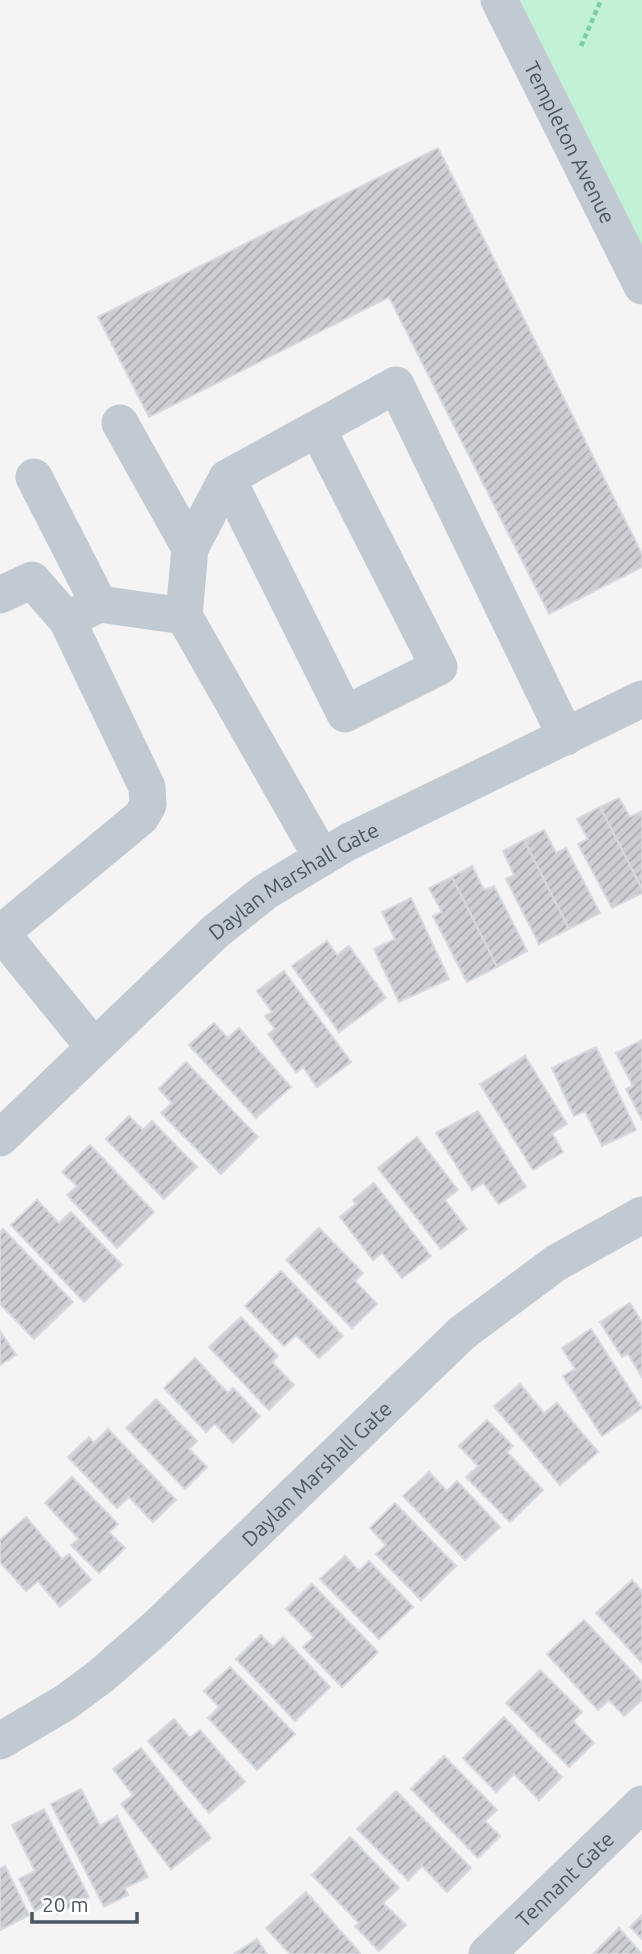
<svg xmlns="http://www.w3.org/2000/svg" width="642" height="1954" font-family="Ubuntu,sans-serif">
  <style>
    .green { fill: #c3f1d5 }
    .building { fill: url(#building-hatch); stroke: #d7d9de; stroke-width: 2 }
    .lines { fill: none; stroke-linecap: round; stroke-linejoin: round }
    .path { stroke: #7ad0a6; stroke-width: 4.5; stroke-dasharray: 5 3.5; stroke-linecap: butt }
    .minor { stroke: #c1cad2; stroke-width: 37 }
    .labels { text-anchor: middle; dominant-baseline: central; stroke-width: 6; stroke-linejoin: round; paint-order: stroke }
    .street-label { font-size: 21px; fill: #4a5661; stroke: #fff }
  </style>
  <defs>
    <pattern id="building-hatch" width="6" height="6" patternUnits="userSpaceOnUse" patternTransform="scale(1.75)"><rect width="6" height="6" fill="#cdcfd5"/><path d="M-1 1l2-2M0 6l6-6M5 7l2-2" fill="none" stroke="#a8abb0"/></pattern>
  </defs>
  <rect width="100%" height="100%" fill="#f5f3f3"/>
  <path class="green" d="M 499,0 L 642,0 L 642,286 Z"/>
  <g class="building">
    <path d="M 438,148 L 642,554 L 642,567 L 549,614 L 389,297 L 149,417 L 98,317 Z"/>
    <path d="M 619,798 L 630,817 L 642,811 L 642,889 L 600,807 Z"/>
    <path d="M 600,807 L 642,889 L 642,893 L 612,908 L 578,844 L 588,839 L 577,819 Z"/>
    <path d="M 544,830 L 556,853 L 566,848 L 600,913 L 569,929 L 524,840 Z"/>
    <path d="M 524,840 L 569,929 L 539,944 L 506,879 L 514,875 L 503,851 Z"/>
    <path d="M 472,866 L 484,890 L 494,886 L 527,951 L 497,967 L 452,877 Z"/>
    <path d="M 452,877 L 497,967 L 467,982 L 433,916 L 442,912 L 429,888 Z"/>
    <path d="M 411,898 L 449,979 L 399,1002 L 374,949 L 395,939 L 382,912 Z"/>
    <path d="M 327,941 L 337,955 L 349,946 L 386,998 L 339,1032 L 292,966 Z"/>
    <path d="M 284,971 L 351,1062 L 317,1087 L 303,1067 L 296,1072 L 268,1034 L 275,1029 L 265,1016 L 272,1012 L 257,991 Z"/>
    <path d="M 214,1023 L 228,1038 L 239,1028 L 291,1087 L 256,1118 L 189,1045 Z"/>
    <path d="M 642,1040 L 642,1120 L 626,1089 L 633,1086 L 616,1053 Z"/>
    <path d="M 596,1047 L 636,1130 L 602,1146 L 585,1111 L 574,1116 L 552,1068 Z"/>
    <path d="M 525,1056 L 567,1124 L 552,1133 L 563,1152 L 533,1170 L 480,1084 Z"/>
    <path d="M 186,1062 L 258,1137 L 221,1174 L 161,1113 L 172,1103 L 159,1089 Z"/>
    <path d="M 478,1111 L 526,1187 L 499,1204 L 483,1183 L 472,1190 L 436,1133 Z"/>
    <path d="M 129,1116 L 143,1130 L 152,1121 L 197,1167 L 164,1199 L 106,1139 Z"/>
    <path d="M 417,1137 L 458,1190 L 445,1200 L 467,1229 L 441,1249 L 378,1168 Z"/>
    <path d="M 90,1145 L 154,1212 L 117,1248 L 67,1195 L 77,1186 L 62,1172 Z"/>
    <path d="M 374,1183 L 431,1256 L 402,1278 L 382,1253 L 373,1260 L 340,1217 L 356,1204 L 353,1200 Z"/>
    <path d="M 37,1200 L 59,1223 L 71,1212 L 122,1265 L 84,1302 L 11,1225 Z"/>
    <path d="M 319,1228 L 363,1273 L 355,1281 L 377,1304 L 352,1328 L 286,1260 Z"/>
    <path d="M 3,1229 L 73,1302 L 34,1339 L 0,1304 L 0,1232 Z"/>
    <path d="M 281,1271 L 343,1336 L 319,1358 L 296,1335 L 284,1346 L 245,1306 Z"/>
    <path d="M 630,1303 L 642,1322 L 642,1377 L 628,1354 L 622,1357 L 600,1322 Z"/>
    <path d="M 241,1317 L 278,1356 L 272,1362 L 294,1385 L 269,1410 L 209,1347 Z"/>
    <path d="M 591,1329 L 642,1408 L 602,1436 L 563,1376 L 575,1369 L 562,1348 Z"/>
    <path d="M 0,1331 L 16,1355 L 0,1365 Z"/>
    <path d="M 195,1358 L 228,1393 L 233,1388 L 260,1416 L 233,1443 L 215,1424 L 206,1432 L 164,1388 Z"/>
    <path d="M 520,1384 L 544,1413 L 557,1403 L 598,1452 L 560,1485 L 494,1406 Z"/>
    <path d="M 156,1399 L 197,1441 L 189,1449 L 207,1467 L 185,1489 L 126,1428 Z"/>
    <path d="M 487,1420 L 513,1446 L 507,1452 L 543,1490 L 510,1522 L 466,1477 L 478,1466 L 459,1446 Z"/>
    <path d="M 108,1429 L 176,1500 L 153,1522 L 129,1497 L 117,1508 L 68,1457 L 89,1437 L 94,1443 Z"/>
    <path d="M 429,1472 L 447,1491 L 457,1481 L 500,1527 L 465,1560 L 403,1496 Z"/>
    <path d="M 72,1477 L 118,1524 L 109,1532 L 125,1548 L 99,1573 L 71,1545 L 79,1539 L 45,1503 Z"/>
    <path d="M 395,1503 L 456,1566 L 421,1600 L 376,1554 L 386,1545 L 370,1528 Z"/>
    <path d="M 26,1517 L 62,1559 L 69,1554 L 91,1580 L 60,1607 L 38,1581 L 26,1591 L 0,1562 L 0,1540 Z"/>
    <path d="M 345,1556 L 359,1571 L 369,1561 L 413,1607 L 379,1639 L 320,1579 Z"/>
    <path d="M 632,1580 L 642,1591 L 642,1663 L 596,1613 Z"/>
    <path d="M 312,1584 L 378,1652 L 342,1687 L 303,1647 L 314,1637 L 286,1609 Z"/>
    <path d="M 584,1620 L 642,1682 L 642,1700 L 624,1716 L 609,1700 L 598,1710 L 547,1654 Z"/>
    <path d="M 261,1635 L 273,1647 L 283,1637 L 330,1687 L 295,1721 L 236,1659 Z"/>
    <path d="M 230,1667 L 295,1734 L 257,1770 L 208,1718 L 219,1707 L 204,1691 Z"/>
    <path d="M 540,1670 L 582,1712 L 573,1721 L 594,1743 L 569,1767 L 506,1703 Z"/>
    <path d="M 504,1717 L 562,1777 L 539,1800 L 514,1774 L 496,1792 L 463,1758 Z"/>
    <path d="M 174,1719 L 190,1738 L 200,1730 L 245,1782 L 209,1813 L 148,1741 Z"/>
    <path d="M 141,1748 L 211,1838 L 171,1869 L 121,1804 L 133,1795 L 113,1769 Z"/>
    <path d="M 444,1756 L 497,1810 L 485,1821 L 500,1836 L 478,1858 L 411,1789 Z"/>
    <path d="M 81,1789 L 100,1826 L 117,1816 L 148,1877 L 125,1888 L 128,1895 L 104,1907 L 51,1804 Z"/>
    <path d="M 396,1791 L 471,1868 L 447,1892 L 422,1866 L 408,1880 L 357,1829 Z"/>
    <path d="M 44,1809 L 89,1897 L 57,1914 L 51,1902 L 35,1911 L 19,1879 L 35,1871 L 12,1825 Z"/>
    <path d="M 350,1837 L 399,1888 L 383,1903 L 406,1925 L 379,1951 L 355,1926 L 359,1923 L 312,1875 Z"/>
    <path d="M 5,1866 L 29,1915 L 0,1930 L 0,1869 Z"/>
    <path d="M 306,1892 L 360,1953 L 359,1954 L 290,1954 L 266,1928 Z"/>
    <path d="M 642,1915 L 642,1939 L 630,1927 Z"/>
    <path d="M 619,1928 L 642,1954 L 593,1954 Z"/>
    <path d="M 257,1939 L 267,1954 L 234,1954 Z"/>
  </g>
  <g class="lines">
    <path class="path" d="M 581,46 L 601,0"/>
    <g class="minor">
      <path id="s1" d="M 499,0 L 642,286"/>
      <path d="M 120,423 L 190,548 L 227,478 L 396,385 L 566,737"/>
      <path d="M 34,477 L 99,604"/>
      <path d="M 227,478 L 345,714 L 439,667 L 318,430"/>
      <path d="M 190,548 L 184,616 L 322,858"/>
      <path d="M 0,595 L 32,580 L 67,620"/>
      <path d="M 94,1047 L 1,933 L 141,817 L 148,805 L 147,787 L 67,620 L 99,604 L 184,616"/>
      <path id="s2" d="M 0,1138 L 216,931 L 265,892 L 348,842 L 642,699"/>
      <path id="s3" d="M 0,1741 L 66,1702 L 101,1676 L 157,1627 L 462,1333 L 556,1263 L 642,1215"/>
      <path id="s4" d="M 487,1954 L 642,1804"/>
    </g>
  </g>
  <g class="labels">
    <g class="street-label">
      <text stroke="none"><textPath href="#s1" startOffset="159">Templeton Avenue</textPath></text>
      <text stroke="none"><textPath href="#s2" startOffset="392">Daylan Marshall Gate</textPath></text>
      <text stroke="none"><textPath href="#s3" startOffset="416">Daylan Marshall Gate</textPath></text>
      <text stroke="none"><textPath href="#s4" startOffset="108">Tennant Gate</textPath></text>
    </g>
  </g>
  <path d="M32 1912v10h105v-10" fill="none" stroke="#4a5661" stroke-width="3.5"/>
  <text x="42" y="1912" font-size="21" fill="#4a5661" stroke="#ffffff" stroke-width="5" paint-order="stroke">20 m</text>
</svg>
